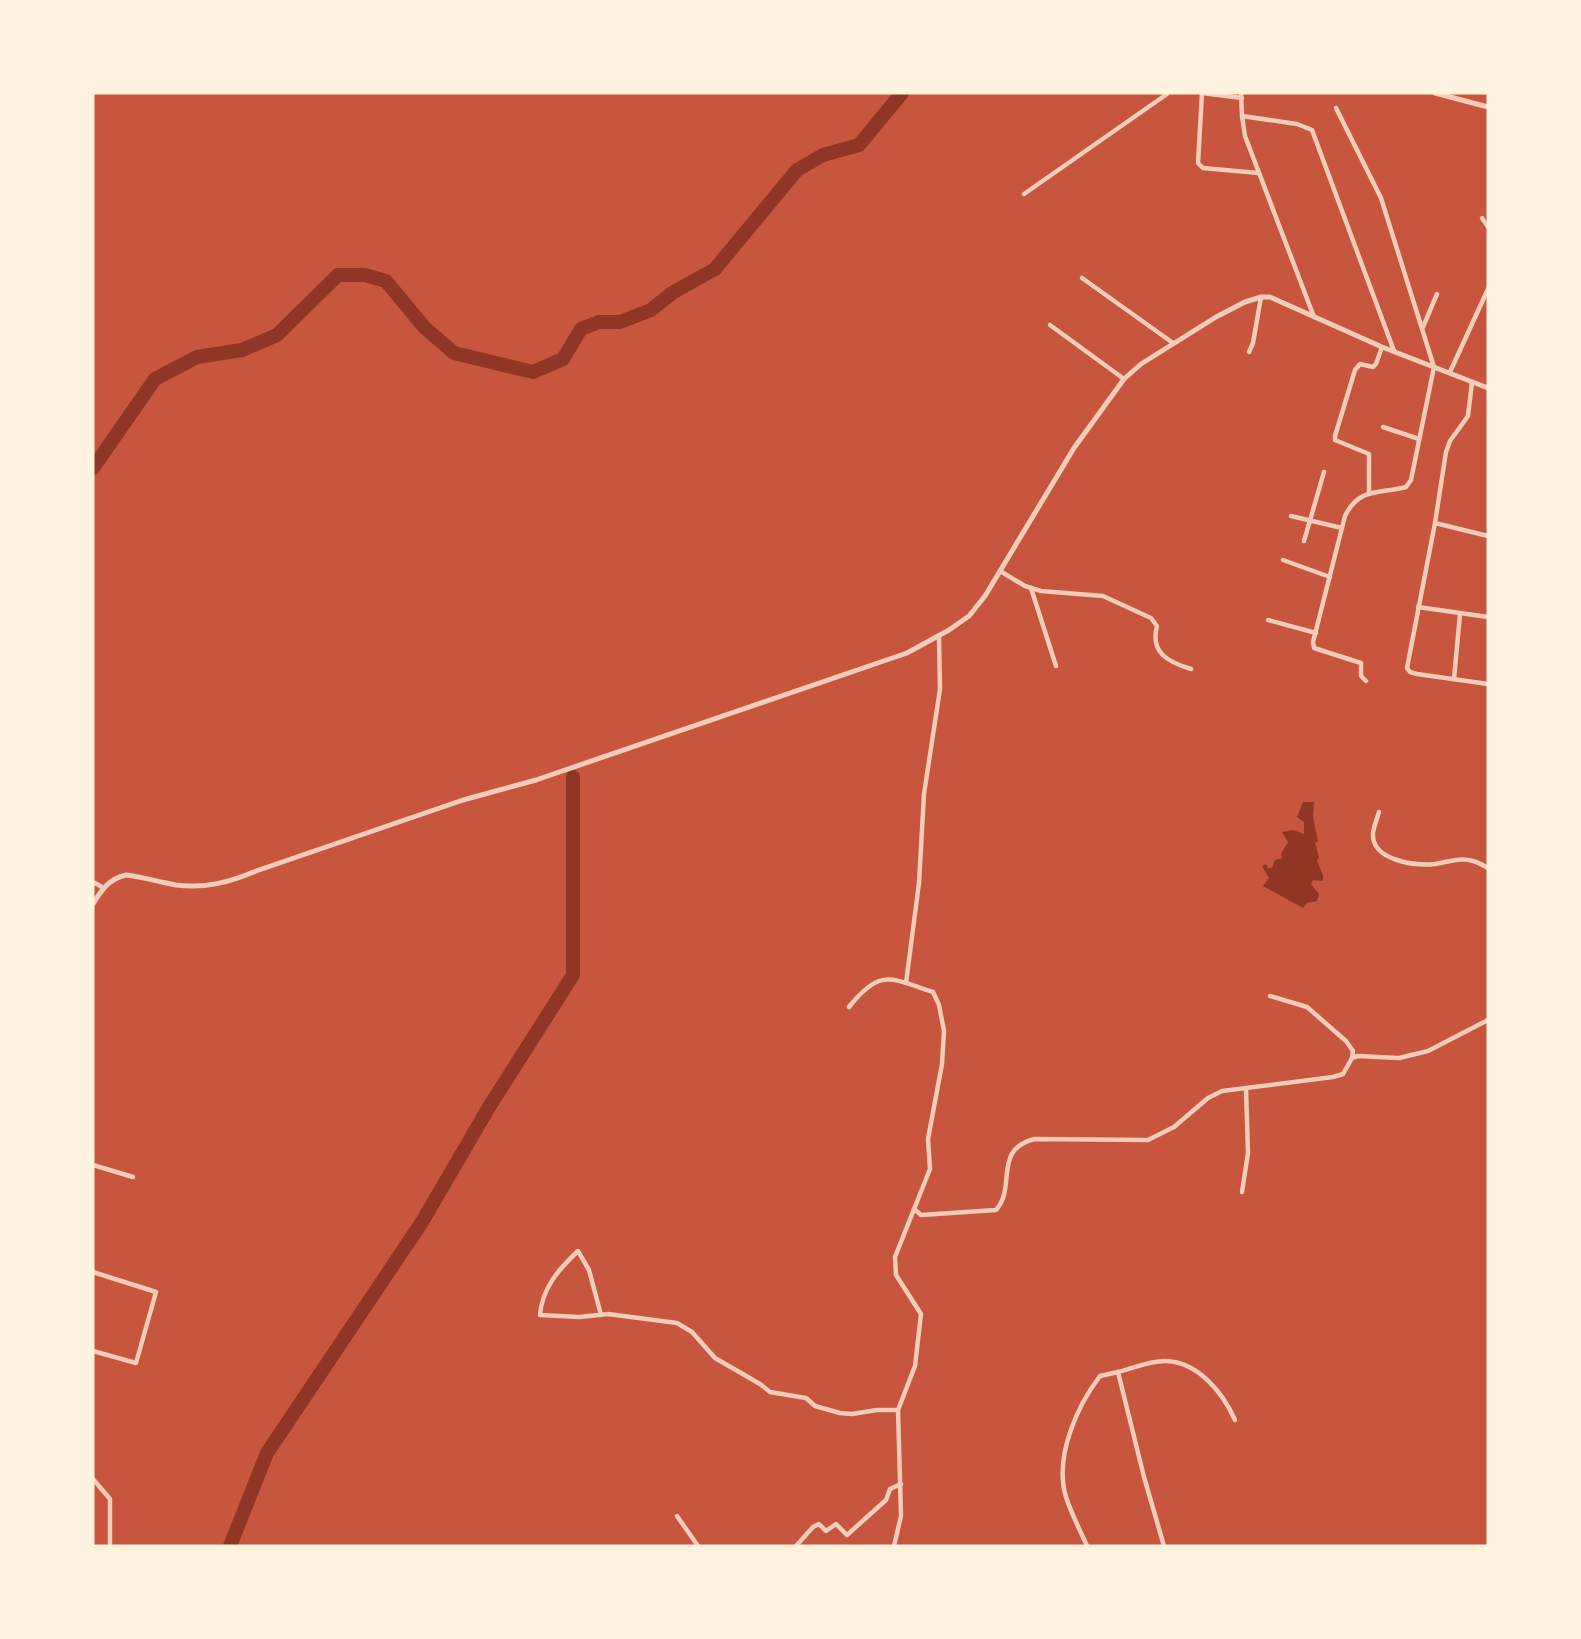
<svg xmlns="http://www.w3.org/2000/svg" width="1581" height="1639" font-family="Cabin,sans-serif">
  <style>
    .water { fill: #8f3625 }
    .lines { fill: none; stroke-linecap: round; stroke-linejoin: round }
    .river { stroke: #8f3625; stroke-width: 14 }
    .minor { stroke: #f1ccb7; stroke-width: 4.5 }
    .tertiary { stroke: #f1ccb7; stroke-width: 5 }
  </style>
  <rect width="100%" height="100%" fill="#c8553d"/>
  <path class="water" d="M 1303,802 L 1314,802 L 1313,817 L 1318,841 L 1315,843 L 1319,857 L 1317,861 L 1323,875 L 1323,881 L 1313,880 L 1311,884 L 1319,894 L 1317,901 L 1307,903 L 1303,908 L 1263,886 L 1269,878 L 1262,866 L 1266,864 L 1268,868 L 1272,868 L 1275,860 L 1282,858 L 1281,854 L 1288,842 L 1282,832 L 1293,830 L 1304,834 L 1304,822 L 1297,817 Z"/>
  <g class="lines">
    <g class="river">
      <path d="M 93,468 L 155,379 L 197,357 L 242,350 L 277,335 L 338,275 L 365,275 L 386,281 L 424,327 L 454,353 L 533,372 L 563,359 L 581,329 L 599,322 L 620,322 L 651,310 L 672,293 L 715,269 L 797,170 L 823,155 L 859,145 L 902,93"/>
      <path d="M 230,1546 L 267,1453 L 422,1222 L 489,1107 L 573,975 L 573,777"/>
    </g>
    <g class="minor">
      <path d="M 1241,93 L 1242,116 L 1245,136 L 1314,317"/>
      <path d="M 1242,98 L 1202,93 L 1198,163 L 1203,168 L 1258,173"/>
      <path d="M 1336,108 L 1381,198 L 1434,367 L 1411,480 L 1406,487 C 1380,494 1359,487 1345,516 L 1313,642 L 1314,648 L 1361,663 L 1361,676 L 1366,681"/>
      <path d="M 1242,116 L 1297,124 L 1312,130 L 1394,351"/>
      <path d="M 1024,194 L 1167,94"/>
      <path d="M 1482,218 L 1488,227"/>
      <path d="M 1082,278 L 1173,343"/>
      <path d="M 1050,325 L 1124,379"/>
      <path d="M 1423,327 L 1437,294"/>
      <path d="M 1249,352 L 1253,343 L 1261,297"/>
      <path d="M 1450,372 L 1488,289"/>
      <path d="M 1472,382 L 1468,416 L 1450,441 L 1446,452 L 1435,523 L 1407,668 L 1410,672 L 1417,674 L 1488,684"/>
      <path d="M 1383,427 L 1419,439"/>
      <path d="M 1369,494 L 1369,454 L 1335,440 L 1335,436 L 1355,370 L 1360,364 L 1373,367 L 1376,364 L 1382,347"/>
      <path d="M 1291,516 L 1342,528"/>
      <path d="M 1435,523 L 1488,536"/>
      <path d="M 1304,541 L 1324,472"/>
      <path d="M 1283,560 L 1330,577"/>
      <path d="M 1000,571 L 1025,586 L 1041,591 L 1103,596 L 1151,618 L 1157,626 C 1150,653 1168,662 1191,669"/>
      <path d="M 1031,588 L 1056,666"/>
      <path d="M 1418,607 L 1488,617"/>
      <path d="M 1268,620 L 1316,633"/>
      <path d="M 1454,679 L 1460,614"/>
      <path d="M 1379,812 C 1377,819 1374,826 1373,833 C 1371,861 1416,866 1435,864 C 1448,862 1460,857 1473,861 C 1478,862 1484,866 1488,868"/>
      <path d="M 93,882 L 102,887"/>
      <path d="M 906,983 L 919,883 L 924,794 L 940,689 L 939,637"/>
      <path d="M 1270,996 L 1307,1007 L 1346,1041 L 1353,1051 L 1352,1058"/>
      <path d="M 849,1007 C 880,968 890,978 933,992 L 939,1005 L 944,1031 L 942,1064 L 928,1139 L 930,1169 L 895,1257 L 896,1275 L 921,1314 L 915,1366 L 898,1410 L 901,1516 L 894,1546"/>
      <path d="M 93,1165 L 133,1177"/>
      <path d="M 1242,1192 L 1248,1153 L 1246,1089"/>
      <path d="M 914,1209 L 921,1215 L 996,1210 C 1017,1187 992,1149 1035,1139 L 1148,1140 L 1174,1127 L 1208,1098 L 1222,1091 L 1333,1077 L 1343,1074 L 1352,1058 L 1358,1056 L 1399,1058 L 1428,1051 L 1488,1020"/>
      <path d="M 93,1272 L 156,1292 L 136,1363 L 93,1351"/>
      <path d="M 601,1315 L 589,1270 L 578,1251 C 559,1269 542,1288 540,1315 L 579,1317 L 608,1314 L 677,1323 L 692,1332 L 715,1358 L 760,1384 L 770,1392 L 806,1398 L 815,1406 L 840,1413 L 852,1414 L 877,1410 L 898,1410"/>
      <path d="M 1118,1372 C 1133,1368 1152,1360 1167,1361 C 1199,1363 1223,1393 1235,1420"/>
      <path d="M 93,1479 L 110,1499 L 110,1546"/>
      <path d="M 677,1516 L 698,1546"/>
      <path d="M 796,1546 L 813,1527 L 819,1524 L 826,1531 L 836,1524 L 847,1535 L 886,1500 L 890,1489 L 901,1484"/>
      <path d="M 1087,1546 C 1080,1530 1071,1513 1066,1497 C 1054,1457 1077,1406 1100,1376 L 1118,1372 L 1144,1477 L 1164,1546"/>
    </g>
    <g class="tertiary">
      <path d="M 1435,93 L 1488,107"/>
      <path d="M 93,904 C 102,889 109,879 126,875 C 143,877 159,882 176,885 C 205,889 230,882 256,871 L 463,800 L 536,780 L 907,653 L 949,630 L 969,616 L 985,596 L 1074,448 L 1124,379 L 1141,364 L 1216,317 L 1245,302 L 1261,297 L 1270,297 L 1382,347 L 1488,388"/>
    </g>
  </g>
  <rect width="1581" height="1639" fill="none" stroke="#fff3e0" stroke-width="189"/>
</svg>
